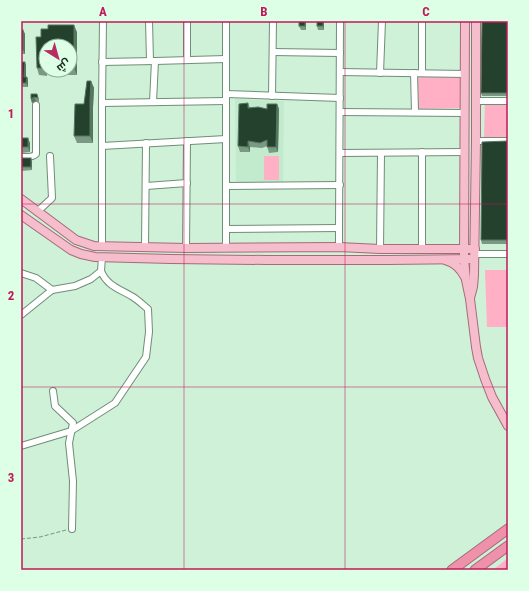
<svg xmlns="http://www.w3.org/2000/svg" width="529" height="591" font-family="'Roboto Condensed',Cairo,sans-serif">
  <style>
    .built { fill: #c1ebcc }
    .green { fill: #ffb0c5 }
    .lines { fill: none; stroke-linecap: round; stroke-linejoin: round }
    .minor-casing { stroke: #6f8e77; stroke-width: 8 }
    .major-casing { stroke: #a46b79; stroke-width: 10 }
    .highway-casing { stroke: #a46b79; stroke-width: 11 }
    .path { stroke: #7a9281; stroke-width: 1; stroke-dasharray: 4 2; stroke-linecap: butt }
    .minor { stroke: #fff; stroke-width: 6 }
    .major { stroke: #f6bdcd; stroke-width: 8 }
    .highway { stroke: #f091ab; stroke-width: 9 }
    .wall { fill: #7a9982; fill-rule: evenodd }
    .shaded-wall { fill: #577660 }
    .building { fill: #24412d; stroke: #577660 }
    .grid { fill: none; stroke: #c2185b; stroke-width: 1; stroke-opacity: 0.55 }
    .neatline { fill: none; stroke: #c2185b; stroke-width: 1.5 }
    .grid-label { font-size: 13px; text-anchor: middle; font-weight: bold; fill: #c2185b }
  </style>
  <rect width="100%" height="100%" fill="#cff1d8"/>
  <path class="built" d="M 235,99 L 284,101 L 283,182 L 236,183 Z"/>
  <g class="green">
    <path d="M 461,76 L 461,108 L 418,109 L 417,77 Z"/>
    <path d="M 485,103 L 508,103 L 508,138 L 484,138 Z"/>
    <rect x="264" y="156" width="15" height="24"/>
    <path d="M 485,270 L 508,270 L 508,327 L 487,327 Z"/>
    <path d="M 508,558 L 508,570 L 492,570 L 494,569 Z"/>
  </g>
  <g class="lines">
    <g class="minor-casing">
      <g id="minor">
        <path d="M 149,21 L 150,61"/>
        <path d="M 187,21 L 187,60"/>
        <path d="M 226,21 L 226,248"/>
        <path d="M 273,52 L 340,53"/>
        <path d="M 102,62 L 155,61 L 226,59"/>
        <path d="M 340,72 L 465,74"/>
        <path d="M 380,73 L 382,21"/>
        <path d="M 414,73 L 415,112"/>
        <path d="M 422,73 L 422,21"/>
        <path d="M 226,94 L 340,98"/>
        <path d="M 272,96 L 273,21"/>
        <path d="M 476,101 L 508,101"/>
        <path d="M 153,102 L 155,61"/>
        <path d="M 102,103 L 226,101"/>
        <path d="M 340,112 L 465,113"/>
        <path d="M 476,141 L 508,141"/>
        <path d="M 102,146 L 226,139"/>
        <path d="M 340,153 L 465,152"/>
        <path d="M 21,157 C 26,157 32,158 36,154 L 36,105"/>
        <path d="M 146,186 L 187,183"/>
        <path d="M 226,186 L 340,185"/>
        <path d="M 37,212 L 52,198 L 50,156"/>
        <path d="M 226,229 L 339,228"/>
        <path d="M 102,247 L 102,103 L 103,21"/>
        <path d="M 145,247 L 146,143"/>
        <path d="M 339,247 L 339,228 L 340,21"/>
        <path d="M 186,248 L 187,141"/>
        <path d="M 380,249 L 381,153"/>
        <path d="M 422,249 L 422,152"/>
        <path d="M 475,254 L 508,254"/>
        <path d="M 21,273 L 36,278 L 52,290"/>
        <path d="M 21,315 L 52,290 L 75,286 L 91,279 L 101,271 L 102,257"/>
        <path d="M 53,391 L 55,406 L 73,423 L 69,443 L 73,481 L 72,529"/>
        <path d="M 21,446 L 71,431 L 115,403 L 146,357 L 149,332 L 148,309 C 143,305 138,300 133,297 C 120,289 107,286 101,271"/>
      </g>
    </g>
    <g class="major-casing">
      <g id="major">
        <path d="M 465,21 L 464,259 L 466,280 L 470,299 L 476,347 L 478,358 L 485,379 L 492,397 L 508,426"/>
        <path d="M 21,199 L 76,240 L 94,246 L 186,248 L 339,247 L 380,249 L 475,249"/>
        <path d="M 21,215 L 71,250 L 81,254 L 95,257 L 171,259 L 266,260 L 388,260 L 474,259"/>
        <path d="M 445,260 C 455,263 460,268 465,277"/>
        <path d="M 470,298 L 473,287 L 474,275 L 476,141 L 476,21"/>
      </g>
    </g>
    <g class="highway-casing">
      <g id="highway">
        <path d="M 452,570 L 508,529"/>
        <path d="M 475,570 L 508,546"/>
      </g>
    </g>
    <path class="path" d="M 21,539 L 40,537 L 66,530"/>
    <use href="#minor" class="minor"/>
    <use href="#major" class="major"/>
    <use href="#highway" class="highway"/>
  </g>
  <g class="wall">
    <path d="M 299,21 L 305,21 L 306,30 L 301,30 L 299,26 Z"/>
    <path d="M 324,21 L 324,30 L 318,30 L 317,26 Z"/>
    <path d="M 508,21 L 508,96 L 482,96 L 481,93 Z"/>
    <path d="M 21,30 L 23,30 L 25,34 L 25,54 L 21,54 Z"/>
    <path d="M 77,32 L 77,75 L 64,75 L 64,74 L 47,74 L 47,76 L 39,75 L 37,68 L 41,37 ZM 46,46 L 70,46 L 70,70 L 46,70 Z"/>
    <path d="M 21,62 L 26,65 L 26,77 L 27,77 L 28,80 L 28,87 L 21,87 Z"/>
    <path d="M 91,81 L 94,88 L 93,107 L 93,143 L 77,143 L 74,136 Z"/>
    <path d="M 31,94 L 39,98 L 39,102 L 36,101 L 32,103 L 31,99 Z"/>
    <path d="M 248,103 L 250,108 L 267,109 L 277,104 L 279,109 L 278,152 L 269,153 L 267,146 L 262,148 L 250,147 L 250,152 L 240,152 L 238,146 Z"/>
    <path d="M 21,138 L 30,143 L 30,152 L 21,153 Z"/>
    <path d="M 508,141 L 508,244 L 482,244 L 481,240 Z"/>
    <path d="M 21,158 L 31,158 L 32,162 L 32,170 L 21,171 Z"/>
  </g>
  <g class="shaded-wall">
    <path d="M 305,21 L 306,23 L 306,30 L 305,26 Z"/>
    <path d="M 323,21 L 324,21 L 324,30 L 323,26 Z"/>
    <path d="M 74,25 L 77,32 L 77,75 L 74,68 Z"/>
    <path d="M 23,30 L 25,34 L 25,54 L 23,50 Z"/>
    <path d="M 44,44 L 46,48 L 46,59 L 44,54 Z"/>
    <path d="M 25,62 L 26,65 L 26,80 L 24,77 Z"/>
    <path d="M 27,77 L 28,80 L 28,87 L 26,83 Z"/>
    <path d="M 91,81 L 94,88 L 93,107 L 93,143 L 90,136 L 90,100 Z"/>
    <path d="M 34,97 L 36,101 L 32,103 L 31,99 Z"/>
    <path d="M 277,104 L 279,109 L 278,152 L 276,147 Z"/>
    <path d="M 28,138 L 30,143 L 30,152 L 28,147 Z"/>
    <path d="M 248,141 L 250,147 L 250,152 L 248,147 Z"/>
    <path d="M 31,158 L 32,162 L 32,170 L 31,167 Z"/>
  </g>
  <g class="building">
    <rect x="299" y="21" width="6" height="5"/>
    <rect x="317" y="21" width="6" height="5"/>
    <path d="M 482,21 L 508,21 L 508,93 L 481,93 Z"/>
    <path d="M 48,25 L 74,25 L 74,68 L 70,68 L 70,46 L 62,46 L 62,43 L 44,44 L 44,54 L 46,54 L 46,66 L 44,66 L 44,68 L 37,68 L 36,37 L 41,37 L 41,29 L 48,29 Z"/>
    <rect x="21" y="30" width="2" height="20"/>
    <path d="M 21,62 L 25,62 L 24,77 L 27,77 L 26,83 L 21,83 Z"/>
    <path d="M 87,81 L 91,81 L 90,100 L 90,136 L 74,136 L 75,104 L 84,104 Z"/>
    <path d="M 31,94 L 37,94 L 38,98 L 34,97 L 31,99 Z"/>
    <path d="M 248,103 L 248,108 L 258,107 L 267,109 L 267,104 L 277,104 L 276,147 L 267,147 L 267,140 L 260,143 L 248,141 L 248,147 L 238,146 L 239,104 Z"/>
    <rect x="21" y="138" width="7" height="9"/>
    <path d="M 508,141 L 508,240 L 481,240 L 482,142 Z"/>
    <rect x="21" y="158" width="10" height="9"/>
  </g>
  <path class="grid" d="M 184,21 L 184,570M 345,21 L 345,570M 21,204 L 508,204M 21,387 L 508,387"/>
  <rect width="529" height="591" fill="none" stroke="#dcffe5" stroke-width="44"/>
  <g transform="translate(58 58) rotate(143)"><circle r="19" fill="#dcffe5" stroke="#8ea794"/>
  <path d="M0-3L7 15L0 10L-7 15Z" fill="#b82c63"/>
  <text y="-6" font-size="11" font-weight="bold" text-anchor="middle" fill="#18241b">ش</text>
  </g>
  <rect x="22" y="22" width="485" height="547" class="neatline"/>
  <g class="grid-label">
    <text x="103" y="16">A</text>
    <text x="264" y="16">B</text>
    <text x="426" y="16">C</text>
    <text x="11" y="118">1</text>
    <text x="11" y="300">2</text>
    <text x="11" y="482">3</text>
  </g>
</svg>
